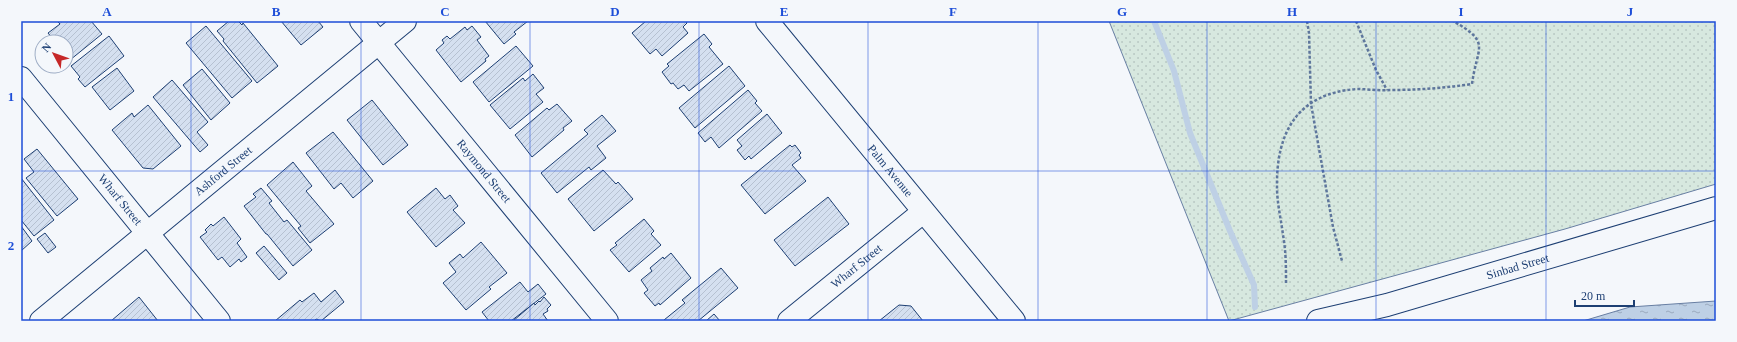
<svg xmlns="http://www.w3.org/2000/svg" width="1737" height="342" font-family="'Times New Roman',serif">
  <style>
    .grass { fill: url(#grass-dots); stroke: #687fa3 }
    .water { fill: url(#water-ripples); stroke: #687fa3 }
    .lines { fill: none; stroke-linecap: round; stroke-linejoin: round }
    .stream { stroke: #bed0e5; stroke-width: 6 }
    .building { fill: url(#building-hatch); stroke: #1d3f73 }
    .minor-casing { stroke: #1d3f73; stroke-width: 24 }
    .path { stroke: #5e769c; stroke-width: 2.5; stroke-dasharray: 3 2; stroke-linecap: butt }
    .minor { stroke: #f4f7fb; stroke-width: 22 }
    .grid { fill: none; stroke: #1d4ed8; stroke-width: 1; stroke-opacity: 0.55 }
    .labels { text-anchor: middle; dominant-baseline: central; stroke-width: 3; stroke-linejoin: round; paint-order: stroke }
    .street-label { font-size: 12px; fill: #1d3f73; stroke: #f4f7fb }
    .neatline { fill: none; stroke: #1d4ed8; stroke-width: 1.5 }
    .grid-label { font-size: 13px; text-anchor: middle; font-weight: bold; fill: #1d4ed8 }
  </style>
  <defs>
    <pattern id="grass-dots" width="8" height="8" patternUnits="userSpaceOnUse"><rect width="8" height="8" fill="#d7e8df"/><path d="M2 2h.1M6 6h.1" fill="none" stroke="#b8c8c3" stroke-width="1.8" stroke-linecap="round"/></pattern>
    <pattern id="water-ripples" width="26" height="14" patternUnits="userSpaceOnUse"><rect width="26" height="14" fill="#bed0e5"/><path d="M2 4q2-2 4 0t4 0M15 11q2-2 4 0t4 0" fill="none" stroke="#9aaabe"/></pattern>
    <pattern id="building-hatch" width="6" height="6" patternUnits="userSpaceOnUse"><rect width="6" height="6" fill="#d5e0f0"/><path d="M-1 1l2-2M0 6l6-6M5 7l2-2" fill="none" stroke="#b6c1d1"/></pattern>
  </defs>
  <rect width="100%" height="100%" fill="#f4f7fb"/>
  <path class="grass" d="M 1109,21 L 1716,21 L 1716,184 L 1565,229 L 1229,321 Z"/>
  <path class="water" d="M 1716,301 L 1716,321 L 1583,321 L 1630,307 Z"/>
  <g class="lines">
    <path class="stream" d="M 1154,21 L 1174,71 L 1190,133 L 1230,231 L 1254,285 L 1255,307"/>
  </g>
  <g class="building">
    <path d="M 57,21 L 91,21 L 102,34 L 70,60 L 66,55 L 66,42 L 55,42 L 48,33 L 60,24 Z"/>
    <path d="M 229,21 L 238,21 L 242,25 L 243,23 L 278,66 L 257,83 L 223,41 L 224,39 L 217,31 Z"/>
    <path d="M 281,21 L 318,21 L 323,27 L 301,45 Z"/>
    <path d="M 485,21 L 528,21 L 514,32 L 516,34 L 504,44 Z"/>
    <path d="M 646,21 L 686,21 L 687,23 L 683,27 L 688,33 L 662,56 L 656,49 L 650,54 L 632,33 Z"/>
    <path d="M 206,26 L 252,81 L 232,98 L 186,43 Z"/>
    <path d="M 472,26 L 481,37 L 477,40 L 489,56 L 485,59 L 486,61 L 461,82 L 436,50 L 444,43 L 442,40 L 447,36 L 450,39 L 465,27 L 467,30 Z"/>
    <path d="M 704,34 L 712,44 L 709,47 L 723,64 L 689,91 L 684,85 L 678,89 L 673,83 L 671,84 L 662,72 L 669,66 L 667,64 Z"/>
    <path d="M 109,36 L 124,56 L 85,87 L 78,79 L 80,77 L 71,66 Z"/>
    <path d="M 516,46 L 533,66 L 489,102 L 473,82 Z"/>
    <path d="M 729,66 L 745,86 L 695,128 L 679,108 Z"/>
    <path d="M 117,68 L 134,91 L 110,110 L 92,87 Z"/>
    <path d="M 202,69 L 230,103 L 211,120 L 183,85 Z"/>
    <path d="M 533,74 L 544,88 L 536,94 L 543,102 L 510,129 L 490,105 L 523,78 L 525,81 Z"/>
    <path d="M 172,80 L 208,122 L 197,132 L 208,145 L 200,152 L 153,97 Z"/>
    <path d="M 748,90 L 757,101 L 755,103 L 762,111 L 719,148 L 711,137 L 705,142 L 698,133 Z"/>
    <path d="M 372,100 L 408,145 L 383,165 L 347,120 Z"/>
    <path d="M 557,104 L 572,121 L 563,128 L 564,130 L 532,157 L 515,135 L 547,108 L 549,110 Z"/>
    <path d="M 148,105 L 181,146 L 153,169 L 143,168 L 112,130 L 132,113 L 134,117 Z"/>
    <path d="M 767,114 L 782,133 L 751,159 L 749,156 L 745,160 L 737,150 L 742,146 L 737,140 Z"/>
    <path d="M 602,115 L 616,131 L 597,146 L 606,158 L 591,170 L 589,167 L 557,193 L 541,173 L 588,134 L 584,130 Z"/>
    <path d="M 333,132 L 373,181 L 353,198 L 341,183 L 334,189 L 306,153 Z"/>
    <path d="M 790,145 L 792,147 L 795,145 L 801,153 L 799,155 L 801,158 L 792,165 L 806,181 L 765,214 L 741,185 Z"/>
    <path d="M 37,149 L 78,199 L 57,216 L 26,178 L 34,172 L 24,159 Z"/>
    <path d="M 293,162 L 312,186 L 306,191 L 334,224 L 310,243 L 298,228 L 301,226 L 267,185 Z"/>
    <path d="M 603,170 L 616,184 L 618,182 L 633,199 L 594,231 L 568,199 Z"/>
    <path d="M 21,178 L 54,220 L 34,236 L 21,220 Z"/>
    <path d="M 261,188 L 272,201 L 269,203 L 284,222 L 287,220 L 312,250 L 293,266 L 267,234 L 266,234 L 244,206 L 256,197 L 253,194 Z"/>
    <path d="M 436,188 L 445,199 L 450,195 L 458,206 L 453,210 L 465,223 L 436,247 L 407,212 Z"/>
    <path d="M 828,197 L 849,224 L 795,266 L 774,240 Z"/>
    <path d="M 224,217 L 241,239 L 237,243 L 247,257 L 241,262 L 239,259 L 230,267 L 222,257 L 218,260 L 200,237 L 207,232 L 205,230 L 211,224 L 213,226 Z"/>
    <path d="M 644,219 L 654,231 L 651,234 L 661,245 L 629,272 L 610,250 L 617,245 L 615,243 Z"/>
    <path d="M 21,226 L 32,241 L 21,251 Z"/>
    <path d="M 45,233 L 56,247 L 48,253 L 37,239 Z"/>
    <path d="M 481,242 L 507,273 L 489,287 L 491,289 L 466,310 L 443,283 L 456,272 L 449,263 L 460,254 L 463,258 Z"/>
    <path d="M 264,246 L 287,273 L 279,280 L 256,253 Z"/>
    <path d="M 671,253 L 691,278 L 660,305 L 659,303 L 655,306 L 644,293 L 648,290 L 641,280 L 652,271 L 650,268 L 663,257 L 664,259 Z"/>
    <path d="M 721,268 L 738,288 L 698,321 L 665,321 L 664,320 L 685,303 L 682,300 Z"/>
    <path d="M 520,282 L 528,292 L 538,284 L 546,294 L 511,321 L 489,321 L 482,312 Z"/>
    <path d="M 335,290 L 344,302 L 321,321 L 316,319 L 314,321 L 275,321 L 300,300 L 302,302 L 314,293 L 321,302 Z"/>
    <path d="M 139,297 L 158,321 L 111,321 Z"/>
    <path d="M 544,297 L 551,305 L 547,309 L 548,311 L 543,314 L 548,321 L 513,321 L 534,303 L 535,305 L 539,301 L 540,302 Z"/>
    <path d="M 899,305 L 911,306 L 923,321 L 879,321 Z"/>
    <path d="M 714,314 L 720,321 L 706,321 Z"/>
  </g>
  <g class="lines">
    <g class="minor-casing">
      <g id="minor">
        <path id="s1" d="M 361,21 L 607,321"/>
        <path id="s2" d="M 767,21 L 1014,321"/>
        <path id="s3" d="M 21,78 L 219,321"/>
        <path id="s4" d="M 41,321 L 405,21"/>
        <path id="s5" d="M 789,321 L 923,212"/>
        <path id="s6" d="M 1318,321 L 1387,305 L 1716,208"/>
      </g>
    </g>
    <g class="path">
      <path d="M 1307,21 L 1309,33 L 1311,104 L 1333,227 L 1342,261"/>
      <path d="M 1356,21 L 1376,70 L 1387,90"/>
      <path d="M 1286,283 C 1286,267 1286,251 1283,235 C 1281,219 1277,203 1277,187 C 1276,132 1298,93 1357,89 C 1368,89 1379,91 1390,90 C 1418,90 1445,88 1472,84 C 1477,46 1492,43 1453,21"/>
    </g>
    <use href="#minor" class="minor"/>
  </g>
  <path class="grid" d="M 191,21 L 191,321M 361,21 L 361,321M 530,21 L 530,321M 699,21 L 699,321M 868,21 L 868,321M 1038,21 L 1038,321M 1207,21 L 1207,321M 1376,21 L 1376,321M 1546,21 L 1546,321M 21,171 L 1716,171"/>
  <g class="labels">
    <g class="street-label">
      <text stroke="none"><textPath href="#s4" startOffset="236">Ashford Street</textPath></text>
      <text stroke="none"><textPath href="#s1" startOffset="194">Raymond Street</textPath></text>
      <text stroke="none"><textPath href="#s2" startOffset="194">Palm Avenue</textPath></text>
      <text stroke="none"><textPath href="#s3" startOffset="157">Wharf Street</textPath></text>
      <text stroke="none"><textPath href="#s6" startOffset="207">Sinbad Street</textPath></text>
      <text stroke="none"><textPath href="#s5" startOffset="87">Wharf Street</textPath></text>
    </g>
  </g>
  <rect width="1737" height="342" fill="none" stroke="#f4f7fb" stroke-width="44"/>
  <g transform="translate(54 54) rotate(311)"><circle r="19" fill="#f4f7fb" stroke="#9eadc5"/>
  <path d="M0-3L7 15L0 10L-7 15Z" fill="#c62828"/>
  <text y="-6" font-size="11" font-weight="bold" text-anchor="middle" fill="#1d3f73">N</text>
  </g>
  <path d="M1575 300v6h59v-6" fill="none" stroke="#1d3f73" stroke-width="2"/>
  <text x="1581" y="300" font-size="12" fill="#1d3f73" stroke="#f4f7fb" stroke-width="3" paint-order="stroke">20 m</text>
  <rect x="22" y="22" width="1693" height="298" class="neatline"/>
  <g class="grid-label">
    <text x="107" y="16">A</text>
    <text x="276" y="16">B</text>
    <text x="445" y="16">C</text>
    <text x="615" y="16">D</text>
    <text x="784" y="16">E</text>
    <text x="953" y="16">F</text>
    <text x="1122" y="16">G</text>
    <text x="1292" y="16">H</text>
    <text x="1461" y="16">I</text>
    <text x="1630" y="16">J</text>
    <text x="11" y="101">1</text>
    <text x="11" y="250">2</text>
  </g>
</svg>
